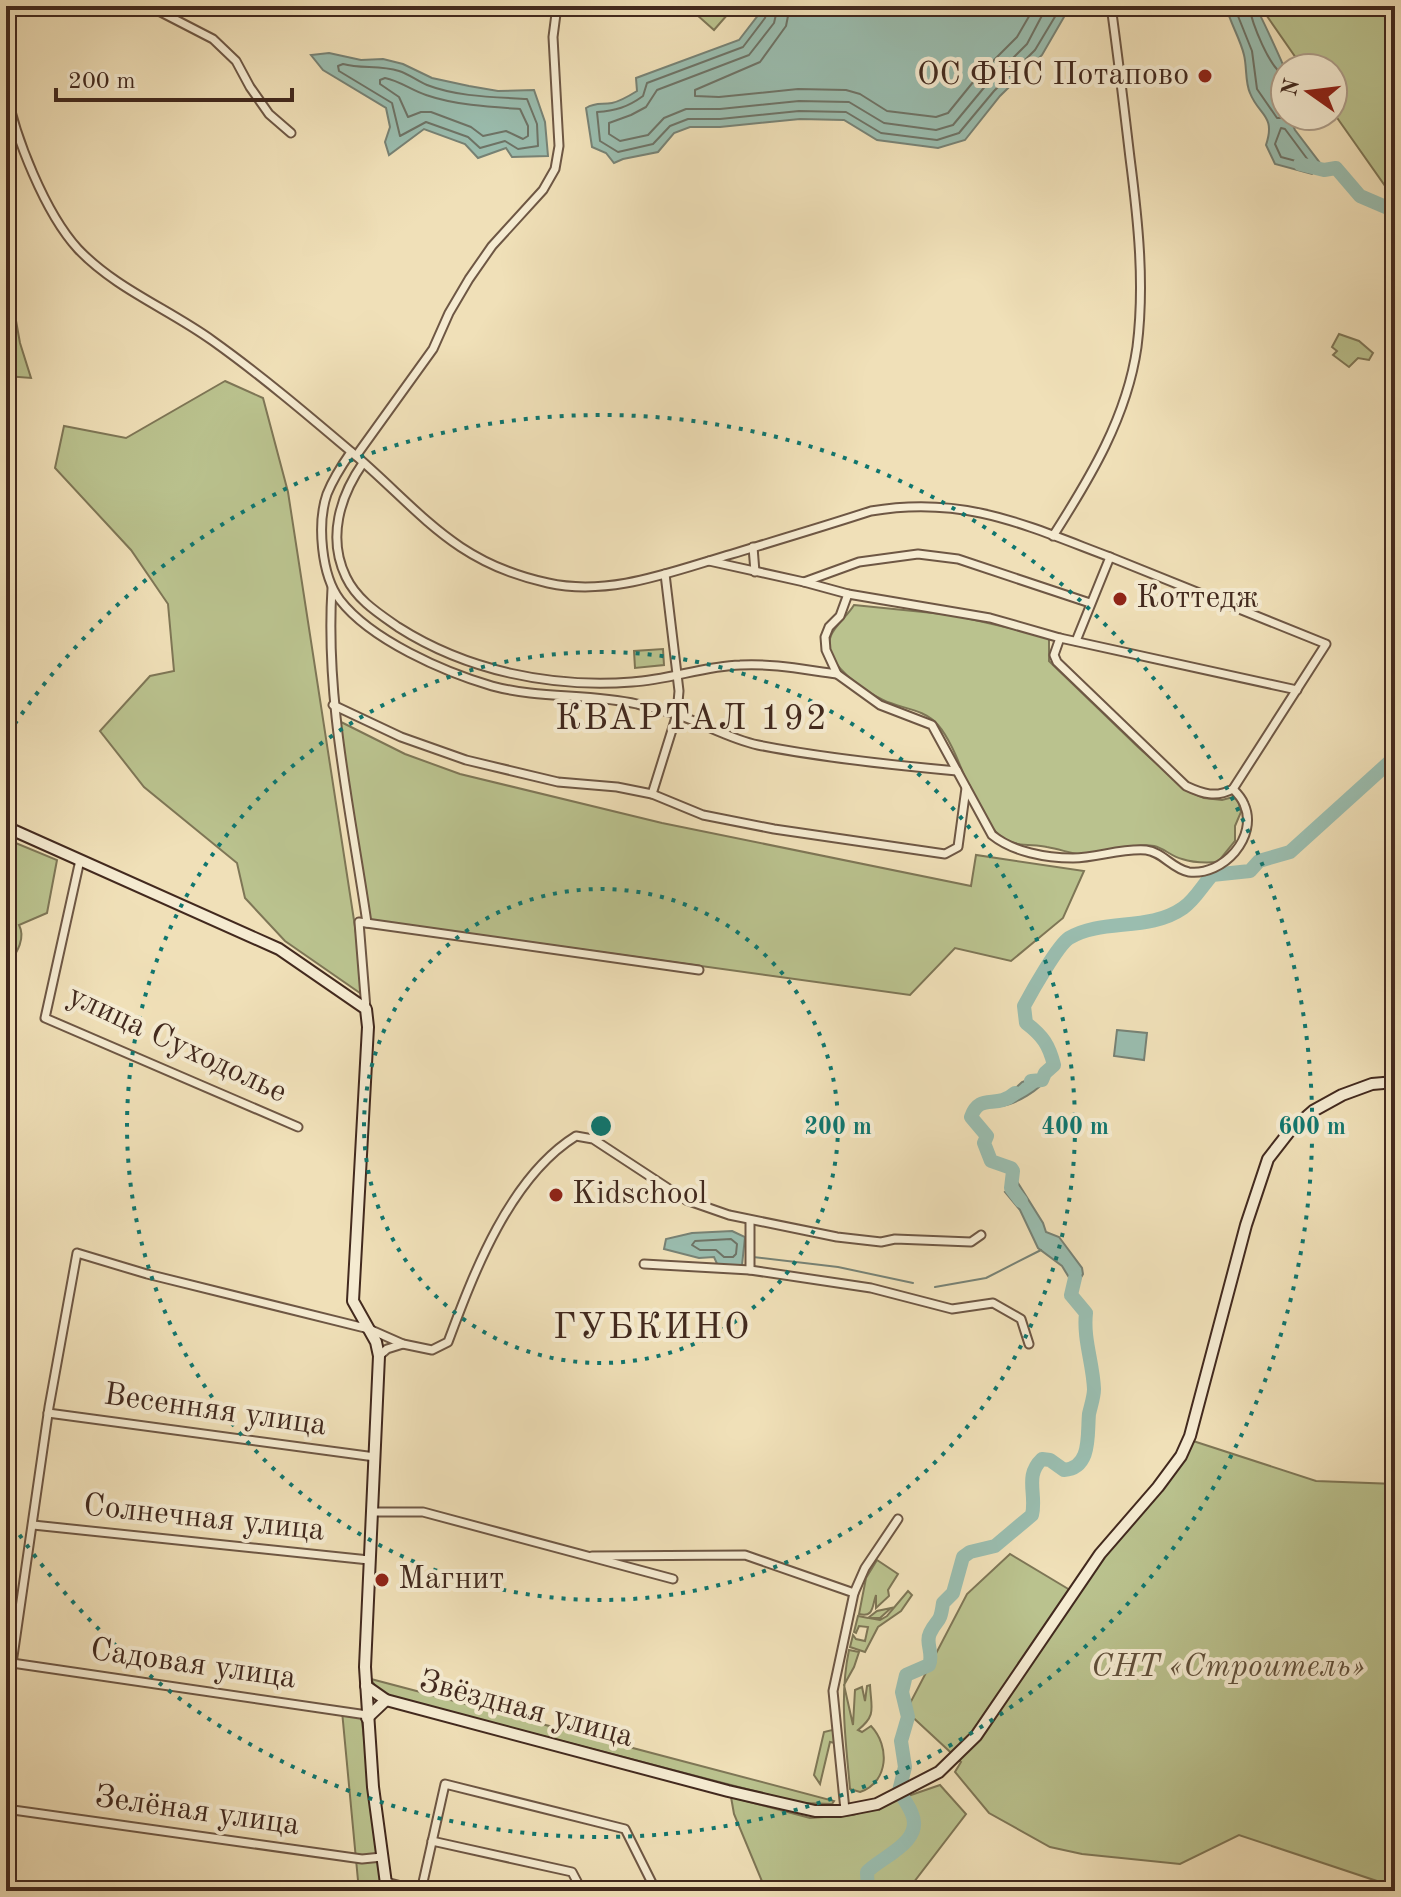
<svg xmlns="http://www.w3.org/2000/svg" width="1401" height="1897" font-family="'Old Standard TT',serif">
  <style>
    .green { fill: #bac28e; stroke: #7e7656; stroke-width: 2 }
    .water { fill: #9abdaf; stroke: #778275; stroke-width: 2 }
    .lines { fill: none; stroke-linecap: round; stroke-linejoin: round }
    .shore { stroke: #6e7366; stroke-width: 2 }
    .stream { stroke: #778275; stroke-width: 2 }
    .river { stroke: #9abdaf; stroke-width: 14 }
    .street-casing { stroke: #6e5744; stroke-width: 11 }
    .secondary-casing { stroke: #42291e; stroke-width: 14 }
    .street { stroke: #f5ebd1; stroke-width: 7 }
    .secondary { stroke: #f5ebd1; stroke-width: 10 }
    .ring { fill: none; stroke: #0f766e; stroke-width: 4; stroke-dasharray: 4 8 }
    .poi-dot { fill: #8f2418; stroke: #f5ebd1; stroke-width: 3 }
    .labels { text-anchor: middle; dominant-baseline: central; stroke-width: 8; stroke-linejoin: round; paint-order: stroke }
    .poi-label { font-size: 32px; fill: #42291e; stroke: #f5ebd1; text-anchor: start }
    .street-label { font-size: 32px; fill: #42291e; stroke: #f5ebd1 }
    .park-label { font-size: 32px; font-style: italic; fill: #604f3a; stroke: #f5ebd1 }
    .quarter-label { font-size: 36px; letter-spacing: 2px; fill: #42291e; stroke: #f5ebd1 }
    .centre { fill: #0f766e; stroke: #f5ebd1; stroke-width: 4 }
    .ring-label { font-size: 24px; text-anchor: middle; font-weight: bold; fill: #0f766e; stroke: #f5ebd1; stroke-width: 8; stroke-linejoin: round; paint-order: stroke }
  </style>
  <rect width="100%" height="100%" fill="#f0e0b8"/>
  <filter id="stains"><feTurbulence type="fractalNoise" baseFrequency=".0025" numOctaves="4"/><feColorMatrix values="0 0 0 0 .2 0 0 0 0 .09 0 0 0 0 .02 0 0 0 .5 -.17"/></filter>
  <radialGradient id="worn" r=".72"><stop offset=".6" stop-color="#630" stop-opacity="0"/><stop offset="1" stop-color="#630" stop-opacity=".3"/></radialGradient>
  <g class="green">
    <path d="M 705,6 L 735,6 L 714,30 L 697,15 Z"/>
    <path d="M 1260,6 L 1395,6 L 1395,200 L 1333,112 L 1333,68 L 1303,68 Z"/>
    <path d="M 6,284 L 10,287 L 20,343 L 31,378 L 6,376 Z"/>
    <path d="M 1339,334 L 1359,341 L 1373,353 L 1369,360 L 1358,358 L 1349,367 L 1333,355 L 1337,351 L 1332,347 Z"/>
    <path d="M 225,381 L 263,398 L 288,492 L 364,985 L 360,993 L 285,941 L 245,898 L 237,863 L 144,787 L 100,731 L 150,676 L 174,671 L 168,604 L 131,550 L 55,468 L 64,426 L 126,438 Z"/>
    <path d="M 854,605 L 953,615 L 1049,637 L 1049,661 L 1138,747 L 1187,791 L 1204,798 L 1222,800 L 1237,796 L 1241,812 L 1235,826 L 1235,841 L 1218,862 C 1205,863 1194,863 1182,859 C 1172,857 1164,848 1154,846 C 1133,842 1115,854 1094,855 C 1074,856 1065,850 1047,847 C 1033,844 1018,847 1005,839 C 972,820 963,754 938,725 C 923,708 901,709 883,700 C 866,692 841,674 832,657 C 821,633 844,622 854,605 Z"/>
    <path d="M 663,649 L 664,665 L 635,668 L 634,651 Z"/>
    <path d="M 339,721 L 405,754 L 460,774 L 662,823 L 971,886 L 976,855 L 1084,871 L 1063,918 L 1011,961 L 955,948 L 910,995 L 369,920 Z"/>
    <path d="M 6,839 L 57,860 L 47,913 L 19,925 C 27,940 14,956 6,969 Z"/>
    <path d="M 1187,1439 L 1316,1481 L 1395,1484 L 1395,1887 L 1239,1835 L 1180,1864 L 1082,1854 L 1050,1847 L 989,1813 L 955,1772 L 961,1762 L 906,1711 L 967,1594 L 1010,1554 L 1075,1593 Z"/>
    <path d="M 877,1560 L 898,1574 L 888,1590 L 889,1596 L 876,1608 L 876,1595 C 872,1606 874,1618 859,1614 L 866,1578 Z"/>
    <path d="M 908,1591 L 912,1595 L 901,1611 L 878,1627 L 865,1652 L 850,1647 L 853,1635 L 856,1639 L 865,1641 L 868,1627 L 859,1626 L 856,1633 L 854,1632 L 858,1616 L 868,1618 L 877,1611 L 891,1608 L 880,1618 L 869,1618 L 880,1620 L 887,1616 Z"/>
    <path d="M 849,1650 L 859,1652 L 854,1667 L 844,1685 L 853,1725 L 855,1690 L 862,1687 L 865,1701 L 867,1686 L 870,1685 C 871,1708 877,1715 858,1730 L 862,1732 L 871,1726 C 890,1746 889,1782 860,1792 L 850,1789 C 846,1741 839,1698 849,1650 Z"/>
    <path d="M 371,1679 L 834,1801 L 832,1804 L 802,1803 L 773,1796 L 393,1697 L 379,1693 Z"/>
    <path d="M 342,1711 L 361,1714 L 384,1891 L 359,1891 Z"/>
    <path d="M 832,1730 L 835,1733 L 835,1743 L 830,1742 L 820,1784 L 814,1775 L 824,1732 Z"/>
    <path d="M 940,1785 L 966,1814 L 914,1882 L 922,1891 L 766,1891 L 734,1814 L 731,1797 L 810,1818 L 853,1815 Z"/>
  </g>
  <g class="water">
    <path d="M 761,6 L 1065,6 L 1064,17 L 1042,55 L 1000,96 L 965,140 L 938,148 L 877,140 L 844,120 L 800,119 L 720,127 L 690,127 L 674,133 L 658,152 L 623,159 L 614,163 L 606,153 L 592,147 L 586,108 C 596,102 602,105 612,103 C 621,101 629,96 637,91 L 636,78 L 739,40 L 759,14 Z"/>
    <path d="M 1226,6 L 1255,6 C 1259,11 1284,66 1285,70 C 1287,85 1285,102 1285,116 L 1293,116 L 1291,121 L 1295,130 L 1320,163 L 1318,169 L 1312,174 L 1275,164 L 1266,145 C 1276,115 1259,116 1250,93 C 1245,82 1247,67 1244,55 C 1240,38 1230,23 1226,6 Z"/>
    <path d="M 329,53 L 361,60 L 383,59 L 403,64 L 432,78 L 469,86 L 498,91 L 534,90 L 545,122 L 548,156 L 512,157 L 506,148 L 478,158 L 465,144 L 424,129 L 389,155 L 385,142 L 390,127 L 386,108 L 323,70 L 311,55 Z"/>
    <path d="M 1117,1030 L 1147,1033 L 1144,1060 L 1114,1056 Z"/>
    <path d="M 1038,1076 L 1048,1077 C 1040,1090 1016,1104 1001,1106 L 1002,1101 L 1022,1082 Z"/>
    <path d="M 1018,1183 L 1043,1223 L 1046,1232 L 1059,1237 L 1082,1268 L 1083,1274 L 1071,1295 L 1069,1292 L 1073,1284 L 1062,1266 L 1038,1248 L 1020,1210 L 1005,1192 Z"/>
    <path d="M 732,1231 L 745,1237 L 742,1265 L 718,1266 L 714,1257 L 699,1258 L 664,1249 L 666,1239 L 692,1233 Z"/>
  </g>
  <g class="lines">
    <g class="shore">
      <path d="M 768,6 L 765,18 L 743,47 L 647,83 L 643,96 C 628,107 615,111 597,112 L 600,141 L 618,152 L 653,144 L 670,126 L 688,119 L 720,119 L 799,111 L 846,112 L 881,133 L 937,140 L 959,133 L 994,91 L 1035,50 L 1056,15 L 1057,6"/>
      <path d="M 778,6 L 774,23 L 749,55 L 657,90 L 646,107 L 631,115 L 609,123 L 609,134 L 620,141 L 648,135 L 664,118 L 686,109 L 720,109 L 799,101 L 849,102 L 884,123 L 936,130 L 953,125 L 987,84 L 1027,44 L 1047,6"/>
      <path d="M 790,6 L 786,26 L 760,62 L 695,90 L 695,96 L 719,97 L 798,89 L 846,90 L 860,94 L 887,111 L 936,117 L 948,113 L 978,76 L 1017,37 L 1035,6"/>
      <path d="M 1234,6 L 1252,51 L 1257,89 L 1277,118 L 1282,118 L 1285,112"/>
      <path d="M 1249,6 C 1252,23 1269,68 1285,76"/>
      <path d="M 343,64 C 361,69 380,65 399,71 C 409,74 417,81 427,85 C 458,97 494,97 527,99 L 537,124 L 538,146 L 518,149 L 505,141 L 480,148 L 468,137 L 426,122 L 400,136 L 392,103 L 339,71 L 338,66 Z"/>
      <path d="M 385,78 C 400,81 411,90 426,95 C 455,105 489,107 520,109 L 528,126 L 528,136 L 523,139 L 506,131 L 483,136 L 471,127 L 431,112 L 421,112 L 408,117 L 399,97 L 380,84 L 380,80 Z"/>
      <path d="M 1281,128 L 1285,129 L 1308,160 L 1307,164 L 1281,157 L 1275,144 Z"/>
      <path d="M 731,1239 L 737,1244 L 736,1254 L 733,1257 L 724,1257 L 716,1250 L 700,1250 L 692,1245 L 695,1241 Z"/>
    </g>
    <g class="stream">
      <path d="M 753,1257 L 838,1267 L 913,1283"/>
      <path d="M 935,1287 L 986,1278 L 1041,1250"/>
    </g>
    <g class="river">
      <path d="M 1300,164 L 1324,170 L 1336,168 L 1360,196 L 1395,211"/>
      <path d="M 1031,1081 L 1042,1080 L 1045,1073 L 1054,1065 C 1049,1045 1043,1036 1026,1023 L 1024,1006 C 1032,991 1058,945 1069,938 C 1102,918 1149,932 1183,908 C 1194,901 1203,885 1212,875 L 1250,871 L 1259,861 L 1290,852 L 1395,757"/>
      <path d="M 1015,1093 C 996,1110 980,1092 971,1117 L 987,1136 L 984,1143 L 991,1161 L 1011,1168 L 1013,1171 L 1011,1188 L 1021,1201"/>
      <path d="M 868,1891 L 867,1872 C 881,1857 924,1842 912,1814 C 909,1806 903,1798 899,1791 L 905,1767 L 901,1741 L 908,1717 L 902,1692 L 906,1675 L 929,1665 C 934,1654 925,1643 930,1633 C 938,1617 940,1625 943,1603 L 953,1593 L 963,1557 L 970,1552 L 995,1546 L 1032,1515 C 1037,1494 1024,1476 1042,1459 L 1050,1460 L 1064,1470 C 1092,1468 1087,1434 1089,1414 C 1091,1405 1094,1397 1094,1389 C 1093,1363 1083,1339 1086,1313 L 1071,1295 L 1075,1278"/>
    </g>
    <g class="street-casing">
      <g id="street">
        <path d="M 149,6 L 213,39 L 236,61 L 250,87 L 269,114 L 291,133"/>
        <path d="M 6,90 C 15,137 45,213 78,249 C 116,289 169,309 213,341 C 262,376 309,416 355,455 C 422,513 455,563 548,583 C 610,597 673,571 732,554 C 778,540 825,526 871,511 C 964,495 1025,525 1110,557"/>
        <path d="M 351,452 C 342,465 333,479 327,494 C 317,523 321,575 340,600 C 371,640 444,672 492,686 C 540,699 589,693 637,704 C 650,708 665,710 678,715 C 705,724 730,739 758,745 C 823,758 891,765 957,771"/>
        <path d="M 356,456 L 433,349 L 449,313 L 469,279 L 492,246 L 543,190 L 555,169 L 559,146 L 553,37 L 557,6"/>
        <path d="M 363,463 C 340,496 327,538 346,577 C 357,600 378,613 398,627 C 467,671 551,688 632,682 C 669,680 704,666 740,665 C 772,663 806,670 837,674"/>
        <path d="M 1053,536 C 1090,478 1127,417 1137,347 C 1145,284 1138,220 1130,158 C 1124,107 1118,56 1111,6"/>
        <path d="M 753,547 L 755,572"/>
        <path d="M 709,561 L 804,582 L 859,562 L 918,554 L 958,559 L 1090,603"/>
        <path d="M 804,582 L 848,594 L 990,618 L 1060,638 L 1297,690"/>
        <path d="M 332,588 C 325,701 351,812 367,923"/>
        <path d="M 848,594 L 840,616 L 829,627 L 825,637 L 826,650 L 837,674 L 880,705 L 932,725 L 992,835 C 1013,852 1046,858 1073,858 C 1097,858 1121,848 1146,850 C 1163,852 1172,869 1189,872 C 1223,876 1259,837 1244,804 C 1242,799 1237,793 1233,789"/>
        <path d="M 1060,638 L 1054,655 L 1057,662 L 1186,786 C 1203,794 1216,798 1233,789 L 1326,644 L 1110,557 L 1076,641"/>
        <path d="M 333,705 L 401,737 L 466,760 L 558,782 L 617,787 L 652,794 L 703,815 L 774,829 L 945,854 L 958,847 L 966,788"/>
        <path d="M 652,794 L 677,714 L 679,691 L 665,574"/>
        <path d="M 80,860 L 45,1018 L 298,1127"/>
        <path d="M 366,1009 L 359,922 L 699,970"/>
        <path d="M 644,1264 L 750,1270 L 871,1288 L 952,1309 L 993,1303 L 1021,1319 L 1029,1344"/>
        <path d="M 750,1270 L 750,1220"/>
        <path d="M 379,1356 L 387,1349 L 403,1344"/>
        <path d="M 48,1413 L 375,1457"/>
        <path d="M 372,1512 L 423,1512 L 673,1579"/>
        <path d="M 33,1525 L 369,1560"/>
        <path d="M 592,1556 L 745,1555 L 854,1593 L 833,1691 L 845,1810"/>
        <path d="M 854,1593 L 865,1568 L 898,1519"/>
        <path d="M 12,1663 L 367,1715"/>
        <path d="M 6,1705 L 49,1407 L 77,1253 L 147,1274 L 369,1329 L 403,1344 L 432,1350 L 448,1342 C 474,1272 510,1177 576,1136 L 593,1139 L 686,1200 L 729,1215 L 837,1237 L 881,1242 L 895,1239 L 971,1242 L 981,1235"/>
        <path d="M 6,1809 L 362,1859 L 382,1857"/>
        <path d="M 432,1841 L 572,1872 L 582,1891"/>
        <path d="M 386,1882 L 421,1891"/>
        <path d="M 421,1891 L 445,1784 L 625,1829 L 656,1891"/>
      </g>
    </g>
    <g class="secondary-casing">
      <g id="secondary">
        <path d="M 6,827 L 279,949 L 366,1009 L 368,1027 L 353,1301 L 376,1342 L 379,1356 L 365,1667 L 373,1787 L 387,1891"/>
        <path d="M 366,1686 L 386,1700 L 728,1791 L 815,1811 L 841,1811 L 877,1804 L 939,1772 L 976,1736 L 1100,1554 L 1158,1487 L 1181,1456 L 1190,1436 L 1246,1225 L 1268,1159 L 1289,1132 L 1313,1111 L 1342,1095 L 1372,1084 L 1395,1082"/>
        <path d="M 367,1718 L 386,1700"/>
      </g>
    </g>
    <use href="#street" class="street"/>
    <use href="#secondary" class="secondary"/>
  </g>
  <g class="ring">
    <circle cx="601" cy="1126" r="237"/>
    <circle cx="601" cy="1126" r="474"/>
    <path d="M8 734A711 711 0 1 1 8 1518"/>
  </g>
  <g class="poi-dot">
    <circle cx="1205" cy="76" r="8"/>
    <circle cx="1120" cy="599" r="8"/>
    <circle cx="556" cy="1195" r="8"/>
    <circle cx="382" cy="1580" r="8"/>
  </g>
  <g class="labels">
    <g class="poi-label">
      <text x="1189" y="76" text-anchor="end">ОС ФНС Потапово</text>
      <text x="1136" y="599">Коттедж</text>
      <text x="572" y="1195">Kidschool</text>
      <text x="398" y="1580">Магнит</text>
    </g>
    <g class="street-label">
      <text transform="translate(177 1045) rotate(25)">улица Суходолье</text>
      <text transform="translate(215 1411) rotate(8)">Весенняя улица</text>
      <text transform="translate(204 1519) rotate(6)">Солнечная улица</text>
      <text transform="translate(193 1665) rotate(8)">Садовая улица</text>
      <text transform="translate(526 1710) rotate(15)">Звёздная улица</text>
      <text transform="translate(197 1812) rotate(8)">Зелёная улица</text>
    </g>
    <g class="park-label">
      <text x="1228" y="1668">СНТ «Строитель»</text>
    </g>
    <g class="quarter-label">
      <text x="692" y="720">КВАРТАЛ 192</text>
      <text x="652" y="1329">ГУБКИНО</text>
    </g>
  </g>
  <circle cx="601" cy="1126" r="12" class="centre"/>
  <g class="ring-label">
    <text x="838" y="1134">200 m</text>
    <text x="1075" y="1134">400 m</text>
    <text x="1312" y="1134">600 m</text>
  </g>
  <rect width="1401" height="1897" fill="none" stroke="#f0e0b8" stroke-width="32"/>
  <rect x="8" y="8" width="1385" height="1881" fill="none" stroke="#42291e" stroke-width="4"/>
  <rect x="16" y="16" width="1369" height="1865" fill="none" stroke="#42291e" stroke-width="2"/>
  <g transform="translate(1309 92) rotate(284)"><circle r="38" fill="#f5ebd1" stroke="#ad9d89" stroke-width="2"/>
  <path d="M0-6L14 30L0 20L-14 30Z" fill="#8f2418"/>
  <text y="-12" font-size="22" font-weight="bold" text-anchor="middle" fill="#42291e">N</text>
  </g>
  <path d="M56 88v12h236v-12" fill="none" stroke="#42291e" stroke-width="4"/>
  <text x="68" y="88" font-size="24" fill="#42291e" stroke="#f5ebd1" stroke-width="6" paint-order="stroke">200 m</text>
  <rect width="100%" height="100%" filter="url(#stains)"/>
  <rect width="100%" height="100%" fill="url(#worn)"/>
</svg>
